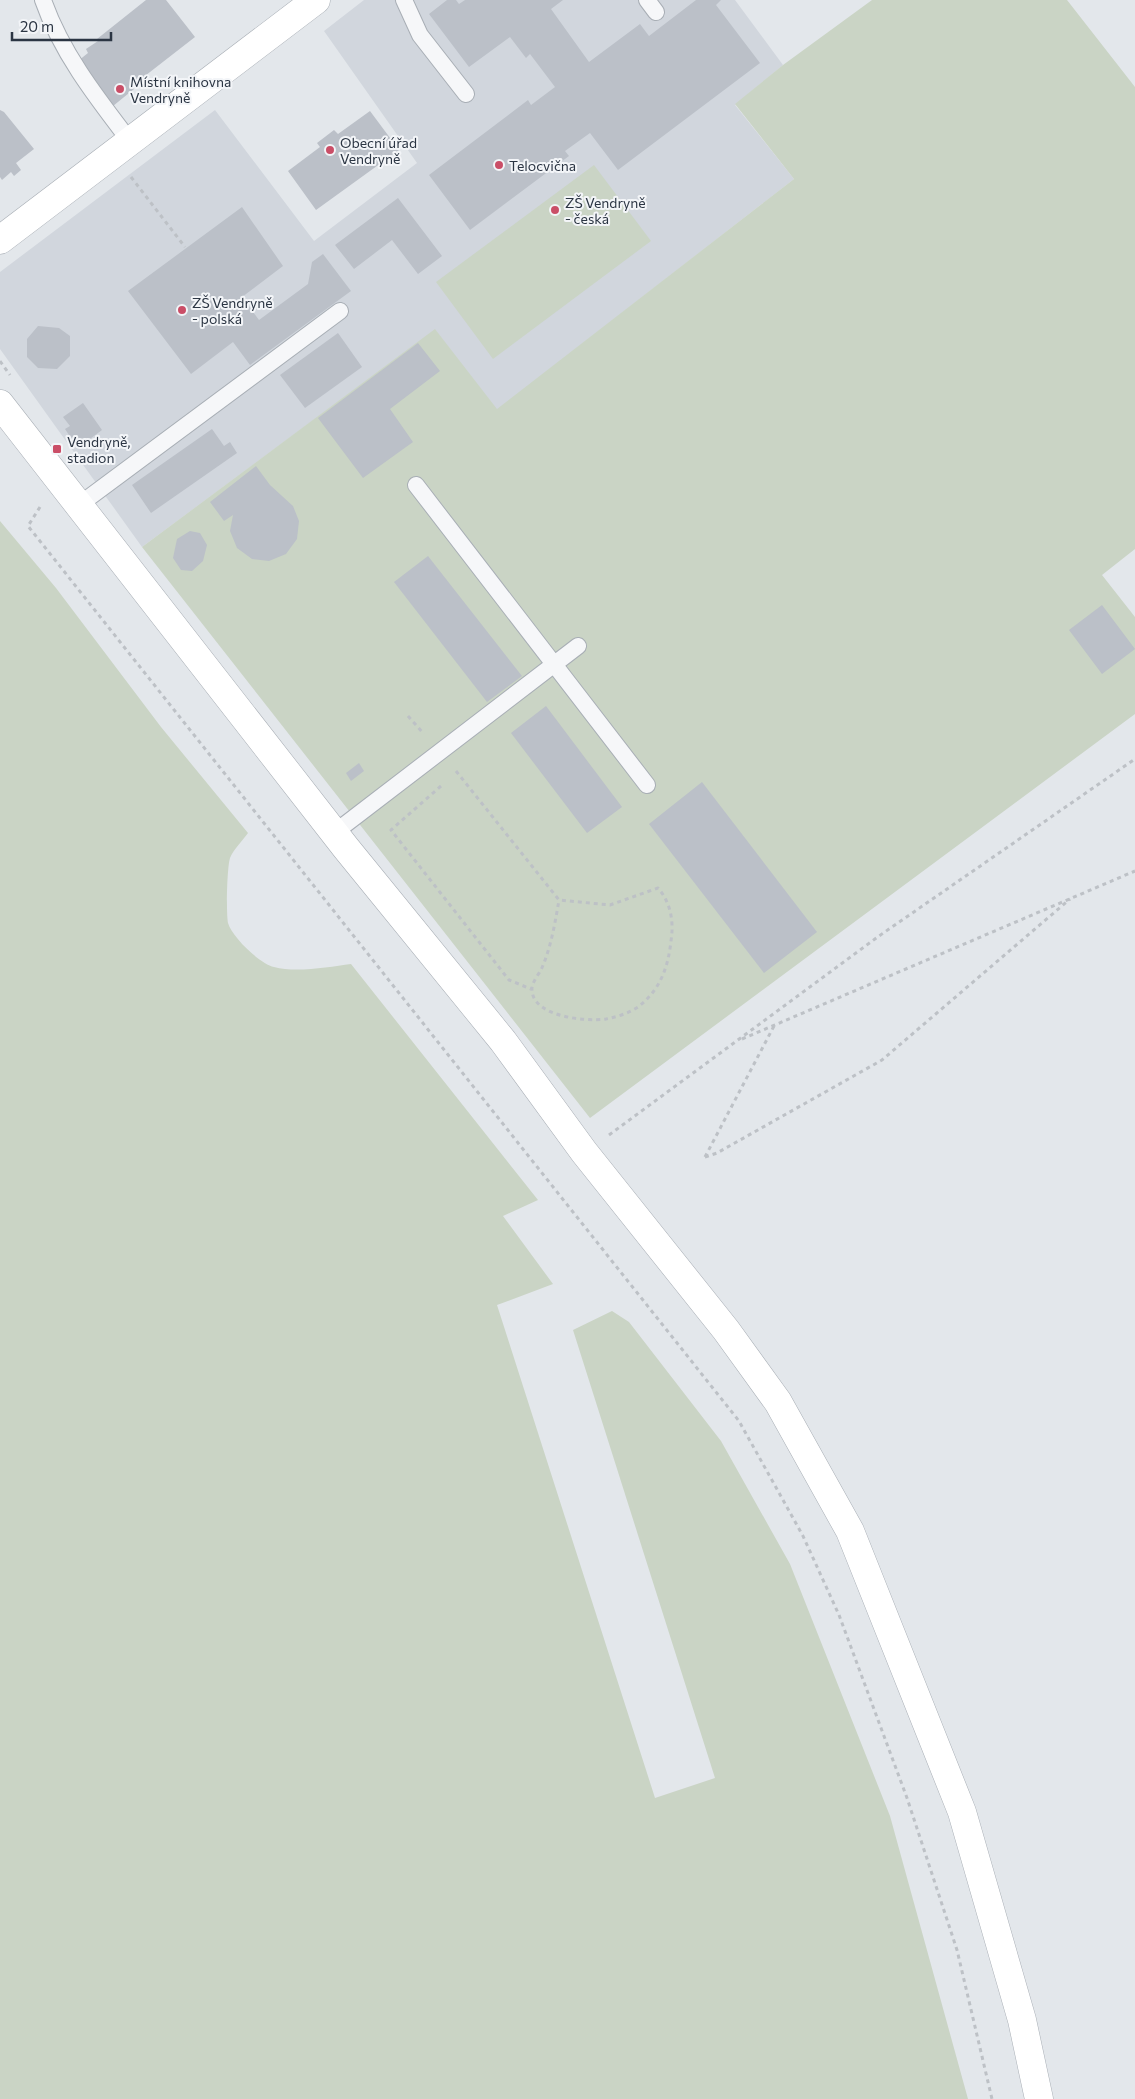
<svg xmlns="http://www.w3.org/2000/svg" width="1135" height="2099" font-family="Commissioner,sans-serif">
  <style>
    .built { fill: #d1d6dd }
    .green { fill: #cad4c5 }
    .building { fill: #bbc0c8 }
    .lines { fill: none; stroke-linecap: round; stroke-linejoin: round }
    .lane-casing { stroke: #a8aeb5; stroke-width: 18 }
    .secondary-casing { stroke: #a8aeb5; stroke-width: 29 }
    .path { stroke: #bdc1c6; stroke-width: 3; stroke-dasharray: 4 4; stroke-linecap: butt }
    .lane { stroke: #f6f7f9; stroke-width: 16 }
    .secondary { stroke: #fff; stroke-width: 28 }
    .poi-dot { fill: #ca4e67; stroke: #f3f5f8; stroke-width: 2 }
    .labels { text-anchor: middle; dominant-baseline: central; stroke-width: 4; stroke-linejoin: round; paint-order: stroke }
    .poi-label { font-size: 14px; fill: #2b3543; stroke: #f3f5f8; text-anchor: start }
  </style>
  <rect width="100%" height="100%" fill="#e3e7eb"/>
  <path class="built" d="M 364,0 L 735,0 L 783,65 L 735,105 L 794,179 L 497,410 L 435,330 L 142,547 L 0,349 L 0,272 L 215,110 L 314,241 L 417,163 L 324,31 Z"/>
  <g class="green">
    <path d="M 872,0 L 1067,0 L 1135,87 L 1135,549 L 1102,575 L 1135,617 L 1135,714 L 590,1118 L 142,547 L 435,329 L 497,409 L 794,179 L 735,104 L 783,65 Z"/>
    <path d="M 594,165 L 651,241 L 493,359 L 436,282 Z"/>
    <path d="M 0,521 L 56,588 L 161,727 L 248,833 C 243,840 233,850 230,858 C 227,868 226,913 228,923 C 232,937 260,964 274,967 C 296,973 329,967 351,964 L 538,1200 L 503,1216 L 553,1284 L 497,1305 L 655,1798 L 715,1778 L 573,1330 L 612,1311 L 629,1322 L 721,1441 L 790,1564 L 890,1816 L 968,2099 L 0,2099 Z"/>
  </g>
  <g class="building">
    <path d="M 146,0 L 166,0 L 195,37 L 132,86 L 134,89 L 113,106 L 78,61 L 88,53 L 86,49 L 98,41 L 97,39 Z"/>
    <path d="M 447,0 L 456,0 L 459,4 L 465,0 L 563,0 L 551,9 L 589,62 L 640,24 L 649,36 L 696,0 L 721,0 L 716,5 L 760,63 L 618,170 L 590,133 L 565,151 L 569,156 L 470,230 L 429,175 L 528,100 L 531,105 L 555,87 L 530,54 L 526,58 L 510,37 L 469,67 L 429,14 Z"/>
    <path d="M 0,110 L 4,112 L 34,149 L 16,163 L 21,170 L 14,176 L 11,172 L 2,180 L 0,177 Z"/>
    <path d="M 370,111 L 399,150 L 316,210 L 288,171 L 320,147 L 317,143 L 334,130 L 338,134 Z"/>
    <path d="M 398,198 L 442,256 L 418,274 L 392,240 L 354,269 L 335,245 Z"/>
    <path d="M 242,207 L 283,266 L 242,297 L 259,320 L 308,284 L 312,262 L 323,254 L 351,291 L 250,365 L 233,342 L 191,374 L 128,291 Z"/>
    <path d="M 38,326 L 59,328 L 70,336 L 70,356 L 57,369 L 38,368 L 27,357 L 27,339 Z"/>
    <path d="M 338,333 L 362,367 L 305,408 L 280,375 Z"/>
    <path d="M 418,343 L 440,371 L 390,409 L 413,442 L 363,478 L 318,418 Z"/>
    <path d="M 83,403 L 102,430 L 83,444 L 76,435 L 71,438 L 65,429 L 70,426 L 63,417 Z"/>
    <path d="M 212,429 L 224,446 L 230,442 L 237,453 L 151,513 L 132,485 Z"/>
    <path d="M 256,466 L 270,485 L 293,506 L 299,521 L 297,539 L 286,554 L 269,561 L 252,559 L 237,548 L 230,531 L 233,515 L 224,521 L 210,502 Z"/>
    <path d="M 190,531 L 200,533 L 207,545 L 203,561 L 192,571 L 181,570 L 173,558 L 177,539 Z"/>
    <path d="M 428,556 L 522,676 L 487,702 L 394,582 Z"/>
    <path d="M 1102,605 L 1135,649 L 1102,674 L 1069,630 Z"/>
    <path d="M 546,706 L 622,807 L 587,833 L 511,733 Z"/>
    <path d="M 359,763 L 364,771 L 351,781 L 346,773 Z"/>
    <path d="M 702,782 L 817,932 L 764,973 L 649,824 Z"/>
  </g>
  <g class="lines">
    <g class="lane-casing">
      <g id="lane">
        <path d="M 43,0 C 61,52 96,97 129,140"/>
        <path d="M 404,0 L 420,35 L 466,94"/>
        <path d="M 647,0 L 656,12"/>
        <path d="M 416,485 L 647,785"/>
        <path d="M 79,505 L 340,311"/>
        <path d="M 334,833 L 578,646"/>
      </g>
    </g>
    <g class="secondary-casing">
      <g id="secondary">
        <path d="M 0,240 L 316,0"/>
        <path d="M 0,404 L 346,848 L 503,1041 L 584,1152 L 726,1330 L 778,1402 L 850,1531 L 962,1812 L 1022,2020 L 1039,2099"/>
      </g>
    </g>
    <g class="path">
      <path d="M 131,177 L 185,247"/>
      <path d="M 0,361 L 10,375"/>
      <path d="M 40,507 L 28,526 L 739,1421 L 803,1536 L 839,1615 L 907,1798 L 957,1950 L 992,2099"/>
      <path d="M 408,716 L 424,734"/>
      <path d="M 456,771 L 559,900 L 610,905 L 658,888 C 671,903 674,922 671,941 C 668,968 660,990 638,1007 C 629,1013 617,1017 606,1019 C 587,1022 533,1017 532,990 C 531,984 538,975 541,970 C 551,948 555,923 559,900"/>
      <path d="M 441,786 L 391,830 L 509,980 L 531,989"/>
      <path d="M 742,1039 L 1135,871"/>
      <path d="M 609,1135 L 879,936 L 1135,759"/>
      <path d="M 705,1157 L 717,1153 L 882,1060 L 1070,899"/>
      <path d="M 705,1157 L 774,1026"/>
    </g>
    <use href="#lane" class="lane"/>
    <use href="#secondary" class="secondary"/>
  </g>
  <g class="poi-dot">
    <circle cx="120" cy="89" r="5"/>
    <circle cx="330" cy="150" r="5"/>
    <circle cx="499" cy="165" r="5"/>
    <circle cx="555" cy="210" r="5"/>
    <circle cx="182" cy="310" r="5"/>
    <rect x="52" y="444" width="10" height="10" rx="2.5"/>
  </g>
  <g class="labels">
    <g class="poi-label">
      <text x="130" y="81">Místní knihovna<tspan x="130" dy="16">Vendryně</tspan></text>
      <text x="340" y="142">Obecní úřad<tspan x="340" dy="16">Vendryně</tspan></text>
      <text x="509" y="165">Telocvična</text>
      <text x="565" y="202">ZŠ Vendryně<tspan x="565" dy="16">- česká</tspan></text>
      <text x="192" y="302">ZŠ Vendryně<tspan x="192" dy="16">- polská</tspan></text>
      <text x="67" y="441">Vendryně,<tspan x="67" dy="16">stadion</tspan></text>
    </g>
  </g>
  <path d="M12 32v8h99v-8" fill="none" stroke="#2b3543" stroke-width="2.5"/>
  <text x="20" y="32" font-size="15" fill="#2b3543" stroke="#f3f5f8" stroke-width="4" paint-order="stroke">20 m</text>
</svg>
